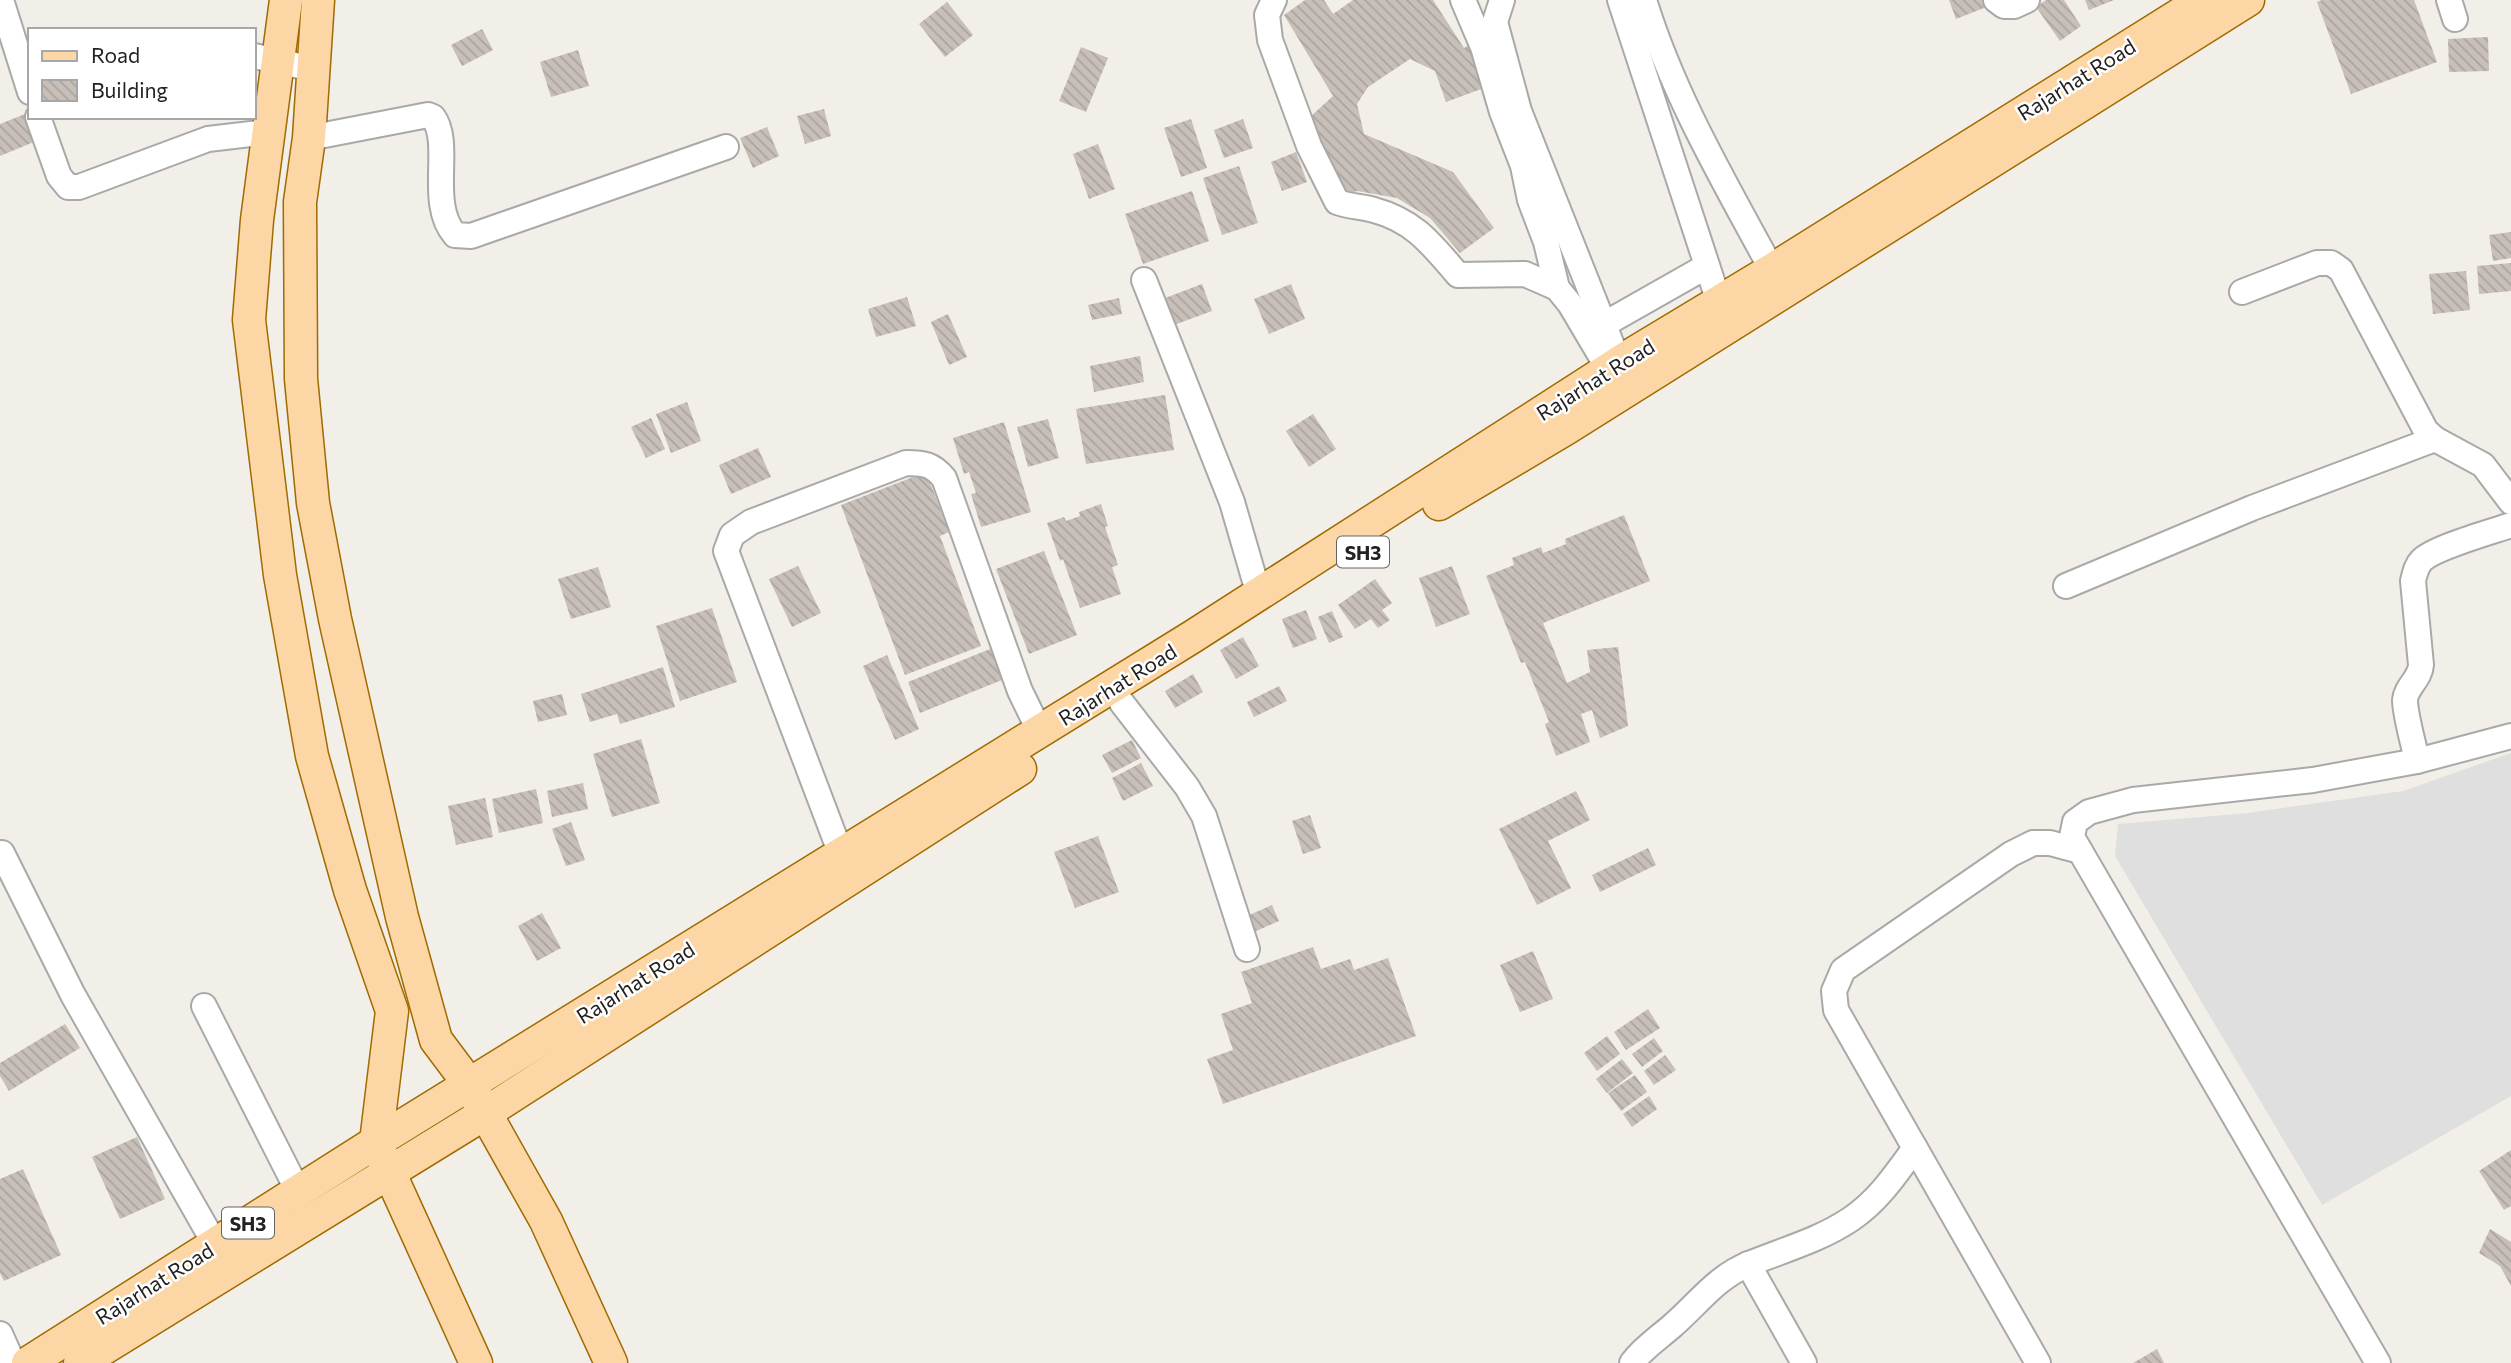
<svg xmlns="http://www.w3.org/2000/svg" width="2511" height="1363" font-family="Commissioner,sans-serif">
  <style>
    .residential { fill: #e0dfdf }
    .building { fill: url(#building-back-hatch) }
    .lines { fill: none; stroke-linecap: round; stroke-linejoin: round }
    .minor-casing { stroke: #a9a9a9; stroke-width: 28 }
    .major-casing { stroke: #a06b00; stroke-width: 35 }
    .minor { stroke: #fff; stroke-width: 24 }
    .major { stroke: #fcd6a4; stroke-width: 32 }
    .labels { text-anchor: middle; dominant-baseline: central; stroke-width: 5; stroke-linejoin: round; paint-order: stroke }
    .shield { fill: #fff; stroke: #646464; stroke-width: 2 }
    .shield-label { font-size: 19px; font-weight: bold; fill: #222 }
    .street-label { font-size: 21px; fill: #222; stroke: #fff }
  </style>
  <defs>
    <pattern id="building-back-hatch" width="6" height="6" patternUnits="userSpaceOnUse" patternTransform="scale(1.75)"><rect width="6" height="6" fill="#c7bfb8"/><path d="M-1 5l2 2M0 0l6 6M5-1l2 2" fill="none" stroke="#aba49e"/></pattern>
  </defs>
  <rect width="100%" height="100%" fill="#f2efe9"/>
  <path class="residential" d="M 2511,753 L 2511,1096 L 2322,1205 L 2115,856 L 2118,824 L 2248,813 L 2403,791 Z"/>
  <g class="building">
    <path d="M 1305,0 L 1324,0 L 1333,14 L 1353,0 L 1433,0 L 1464,48 L 1473,43 L 1484,88 L 1446,102 L 1435,71 L 1410,59 L 1368,87 L 1357,104 L 1364,134 L 1453,172 L 1494,228 L 1460,253 L 1430,218 L 1397,198 L 1357,191 L 1345,195 L 1310,117 L 1333,96 L 1284,15 Z"/>
    <path d="M 1949,0 L 1993,0 L 1994,4 L 1956,19 Z"/>
    <path d="M 2046,0 L 2064,0 L 2081,26 L 2060,41 L 2036,7 Z"/>
    <path d="M 2085,0 L 2114,0 L 2089,10 Z"/>
    <path d="M 2322,0 L 2414,0 L 2437,62 L 2351,94 L 2317,2 Z"/>
    <path d="M 947,2 L 973,35 L 945,57 L 919,24 Z"/>
    <path d="M 482,29 L 493,50 L 462,66 L 451,45 Z"/>
    <path d="M 2488,37 L 2489,71 L 2449,72 L 2448,39 Z"/>
    <path d="M 1081,47 L 1108,58 L 1086,112 L 1059,101 Z"/>
    <path d="M 578,50 L 589,86 L 551,97 L 540,62 Z"/>
    <path d="M 824,109 L 831,136 L 805,144 L 797,116 Z"/>
    <path d="M 30,112 L 41,139 L 0,156 L 0,124 Z"/>
    <path d="M 1191,119 L 1207,168 L 1181,177 L 1164,128 Z"/>
    <path d="M 1243,119 L 1253,148 L 1224,158 L 1214,130 Z"/>
    <path d="M 767,127 L 779,156 L 753,168 L 740,138 Z"/>
    <path d="M 1098,144 L 1115,189 L 1089,199 L 1073,154 Z"/>
    <path d="M 1296,152 L 1307,182 L 1282,191 L 1271,162 Z"/>
    <path d="M 1239,166 L 1258,223 L 1222,235 L 1203,178 Z"/>
    <path d="M 1192,191 L 1209,241 L 1143,264 L 1125,214 Z"/>
    <path d="M 2511,232 L 2511,258 L 2493,261 L 2489,235 Z"/>
    <path d="M 2511,263 L 2511,291 L 2479,294 L 2477,266 Z"/>
    <path d="M 2466,271 L 2470,310 L 2433,314 L 2429,274 Z"/>
    <path d="M 1202,284 L 1212,311 L 1174,325 L 1165,298 Z"/>
    <path d="M 1291,284 L 1305,319 L 1269,334 L 1254,299 Z"/>
    <path d="M 907,297 L 916,326 L 876,337 L 868,309 Z"/>
    <path d="M 1119,298 L 1122,314 L 1092,320 L 1088,305 Z"/>
    <path d="M 948,314 L 967,357 L 949,365 L 931,322 Z"/>
    <path d="M 1140,356 L 1144,382 L 1094,392 L 1090,366 Z"/>
    <path d="M 1165,395 L 1174,450 L 1086,464 L 1076,409 Z"/>
    <path d="M 687,402 L 701,441 L 671,453 L 656,414 Z"/>
    <path d="M 1313,414 L 1336,449 L 1309,467 L 1286,431 Z"/>
    <path d="M 651,418 L 665,449 L 646,458 L 631,427 Z"/>
    <path d="M 1048,419 L 1059,458 L 1028,467 L 1017,427 Z"/>
    <path d="M 1004,422 L 1031,512 L 981,527 L 971,494 L 976,493 L 969,472 L 964,474 L 953,438 Z"/>
    <path d="M 758,448 L 771,477 L 731,494 L 719,465 Z"/>
    <path d="M 926,472 L 949,532 L 940,536 L 981,646 L 905,675 L 841,505 Z"/>
    <path d="M 1101,504 L 1108,526 L 1105,527 L 1118,565 L 1112,567 L 1121,594 L 1080,608 L 1063,559 L 1060,561 L 1047,523 L 1064,517 L 1066,521 L 1080,516 L 1079,512 Z"/>
    <path d="M 1624,515 L 1650,581 L 1543,623 L 1567,683 L 1590,672 L 1587,650 L 1618,647 L 1628,726 L 1600,738 L 1592,710 L 1581,714 L 1590,742 L 1556,756 L 1545,724 L 1549,722 L 1525,662 L 1521,663 L 1486,576 L 1514,565 L 1512,558 L 1541,547 L 1543,553 L 1566,544 L 1565,539 Z"/>
    <path d="M 1044,551 L 1077,635 L 1029,654 L 996,569 Z"/>
    <path d="M 798,566 L 821,613 L 792,627 L 769,579 Z"/>
    <path d="M 1452,566 L 1470,614 L 1436,627 L 1419,578 Z"/>
    <path d="M 598,567 L 611,607 L 571,619 L 558,579 Z"/>
    <path d="M 1375,579 L 1392,603 L 1382,610 L 1390,620 L 1378,628 L 1371,619 L 1355,629 L 1338,605 Z"/>
    <path d="M 712,608 L 737,682 L 680,701 L 656,626 Z"/>
    <path d="M 1306,610 L 1317,639 L 1293,648 L 1282,619 Z"/>
    <path d="M 1332,611 L 1343,637 L 1329,643 L 1318,617 Z"/>
    <path d="M 1243,637 L 1259,666 L 1236,679 L 1220,650 Z"/>
    <path d="M 995,647 L 1007,678 L 920,713 L 908,682 Z"/>
    <path d="M 887,655 L 919,729 L 895,740 L 863,666 Z"/>
    <path d="M 663,667 L 675,707 L 620,724 L 617,714 L 590,722 L 581,694 Z"/>
    <path d="M 1193,674 L 1203,692 L 1175,708 L 1165,691 Z"/>
    <path d="M 1279,686 L 1287,701 L 1254,717 L 1247,702 Z"/>
    <path d="M 562,694 L 567,715 L 538,722 L 533,701 Z"/>
    <path d="M 641,739 L 660,803 L 612,817 L 593,754 Z"/>
    <path d="M 1132,740 L 1141,758 L 1112,773 L 1102,755 Z"/>
    <path d="M 1141,763 L 1153,786 L 1123,801 L 1112,778 Z"/>
    <path d="M 583,783 L 588,809 L 552,817 L 547,791 Z"/>
    <path d="M 536,789 L 543,823 L 499,833 L 492,799 Z"/>
    <path d="M 1576,791 L 1590,820 L 1548,841 L 1571,888 L 1537,905 L 1499,829 Z"/>
    <path d="M 485,798 L 493,837 L 456,845 L 448,806 Z"/>
    <path d="M 1310,815 L 1321,848 L 1303,854 L 1292,821 Z"/>
    <path d="M 571,822 L 585,860 L 566,866 L 552,829 Z"/>
    <path d="M 1098,836 L 1119,892 L 1075,908 L 1054,852 Z"/>
    <path d="M 1648,848 L 1656,865 L 1600,892 L 1592,875 Z"/>
    <path d="M 1272,905 L 1279,921 L 1254,932 L 1247,916 Z"/>
    <path d="M 542,913 L 561,948 L 537,961 L 518,926 Z"/>
    <path d="M 1313,947 L 1321,969 L 1350,959 L 1354,970 L 1388,958 L 1416,1036 L 1223,1104 L 1207,1059 L 1233,1050 L 1221,1014 L 1252,1003 L 1241,972 Z"/>
    <path d="M 1533,951 L 1553,999 L 1520,1012 L 1500,965 Z"/>
    <path d="M 1648,1009 L 1660,1028 L 1626,1050 L 1614,1032 Z"/>
    <path d="M 65,1024 L 80,1048 L 9,1091 L 0,1076 L 0,1063 Z"/>
    <path d="M 1607,1036 L 1620,1054 L 1597,1071 L 1584,1053 Z"/>
    <path d="M 1654,1038 L 1663,1051 L 1642,1067 L 1632,1054 Z"/>
    <path d="M 1665,1055 L 1676,1070 L 1654,1085 L 1644,1071 Z"/>
    <path d="M 1622,1059 L 1633,1073 L 1607,1093 L 1596,1079 Z"/>
    <path d="M 1635,1075 L 1647,1092 L 1621,1111 L 1608,1093 Z"/>
    <path d="M 1649,1096 L 1657,1109 L 1632,1127 L 1623,1114 Z"/>
    <path d="M 137,1137 L 165,1199 L 120,1219 L 92,1157 Z"/>
    <path d="M 2511,1150 L 2511,1206 L 2504,1210 L 2479,1171 Z"/>
    <path d="M 23,1169 L 61,1255 L 4,1281 L 0,1273 L 0,1179 Z"/>
    <path d="M 2490,1229 L 2511,1242 L 2511,1286 L 2500,1266 L 2479,1253 Z"/>
    <path d="M 2157,1349 L 2164,1363 L 2133,1363 Z"/>
  </g>
  <g class="lines">
    <g class="minor-casing">
      <g id="minor">
        <path d="M 1,0 L 30,92"/>
        <path d="M 1274,0 L 1267,15 L 1270,40 L 1309,146 L 1337,202 C 1350,207 1361,206 1374,210 C 1415,221 1432,245 1458,275 L 1525,274 L 1557,288 L 1570,304 L 1618,385"/>
        <path d="M 1463,0 L 1483,47 L 1502,112 L 1523,166 L 1530,200 L 1546,242 L 1557,288"/>
        <path d="M 1502,0 L 1495,22 L 1519,111 L 1619,363"/>
        <path d="M 1620,0 L 1719,302"/>
        <path d="M 1644,0 C 1673,95 1725,183 1772,270"/>
        <path d="M 1996,0 L 2004,6 L 2014,6 L 2027,0"/>
        <path d="M 2449,0 L 2455,19"/>
        <path d="M 254,56 L 313,69"/>
        <path d="M 38,117 L 59,176 L 68,187 L 79,187 L 208,139 L 268,132"/>
        <path d="M 309,138 L 428,115 L 433,117 C 453,144 427,203 455,235 L 471,236 L 726,147"/>
        <path d="M 1144,280 L 1232,502 L 1259,595"/>
        <path d="M 2242,292 L 2317,263 L 2331,263 L 2341,270 L 2426,431 L 2435,439 L 2483,465 L 2511,502"/>
        <path d="M 1603,325 L 1707,266"/>
        <path d="M 2066,586 L 2252,508 L 2435,439"/>
        <path d="M 1122,703 L 1187,787 L 1204,816 L 1247,949"/>
        <path d="M 2417,761 C 2414,745 2405,715 2405,700 C 2406,687 2420,679 2421,665 L 2413,581 C 2415,573 2416,566 2422,560 C 2436,547 2491,532 2511,525"/>
        <path d="M 2,853 L 73,995 L 215,1244"/>
        <path d="M 841,854 L 726,551 L 732,535 L 751,522 L 906,463 C 924,463 932,464 944,478 L 1020,691 L 1040,732"/>
        <path d="M 204,1006 L 298,1191"/>
        <path d="M 1748,1264 L 1804,1363"/>
        <path d="M 0,1334 L 13,1363"/>
        <path d="M 1632,1363 C 1643,1348 1657,1339 1671,1327 C 1697,1305 1716,1277 1749,1264 C 1783,1250 1820,1240 1851,1219 C 1878,1201 1896,1174 1915,1148"/>
        <path d="M 2038,1363 L 1836,1010 L 1834,991 L 1843,970 L 2011,854 L 2033,843 L 2050,843 L 2080,851"/>
        <path d="M 2378,1363 L 2072,837 L 2075,822 L 2089,812 L 2133,800 L 2313,780 L 2417,761 L 2511,736"/>
      </g>
    </g>
    <g class="major-casing">
      <g id="major">
        <path d="M 286,0 L 257,220 L 249,320 L 280,575 L 312,756 L 350,890 L 392,1011 L 376,1142"/>
        <path d="M 318,0 L 309,138 L 300,202 L 301,379 L 313,503 L 335,619 L 402,917 L 436,1040 L 469,1084 L 546,1221 L 611,1363"/>
        <path d="M 1439,504 L 1567,428 L 2248,0"/>
        <path d="M 381,1154 L 476,1363"/>
        <path d="M 28,1363 L 376,1142 L 1192,637 L 1631,355 L 1772,270 L 2203,0"/>
        <path d="M 80,1363 L 484,1114 L 1020,769"/>
      </g>
    </g>
    <use href="#minor" class="minor"/>
    <use href="#major" class="major"/>
  </g>
  <g class="labels">
    <g class="shield">
      <rect x="1337" y="536.5" width="52" height="31" rx="5"/>
      <rect x="222" y="1207.5" width="52" height="31" rx="5"/>
    </g>
    <g class="shield-label">
      <text x="1363" y="552">SH3</text>
      <text x="248" y="1223">SH3</text>
    </g>
    <g class="street-label">
      <text transform="translate(2076 79) rotate(-32)">Rajarhat Road</text>
      <text transform="translate(1595 379) rotate(-32)">Rajarhat Road</text>
      <text transform="translate(1117 684) rotate(-32)">Rajarhat Road</text>
      <text transform="translate(635 982) rotate(-32)">Rajarhat Road</text>
      <text transform="translate(154 1283) rotate(-32)">Rajarhat Road</text>
    </g>
  </g>
  <rect x="28" y="28" width="228" height="91" fill="#ffffff" stroke="#a7a7a7" stroke-width="2"/>
  <rect x="42" y="51" width="35" height="10" fill="#fcd6a4" stroke="#a7a7a7" stroke-width="2"/>
  <text x="91" y="63" font-size="21" fill="#222222">Road</text>
  <rect x="42" y="80" width="35" height="21" fill="url(#building-back-hatch)" stroke="#a7a7a7" stroke-width="2"/>
  <text x="91" y="98" font-size="21" fill="#222222">Building</text>
</svg>
